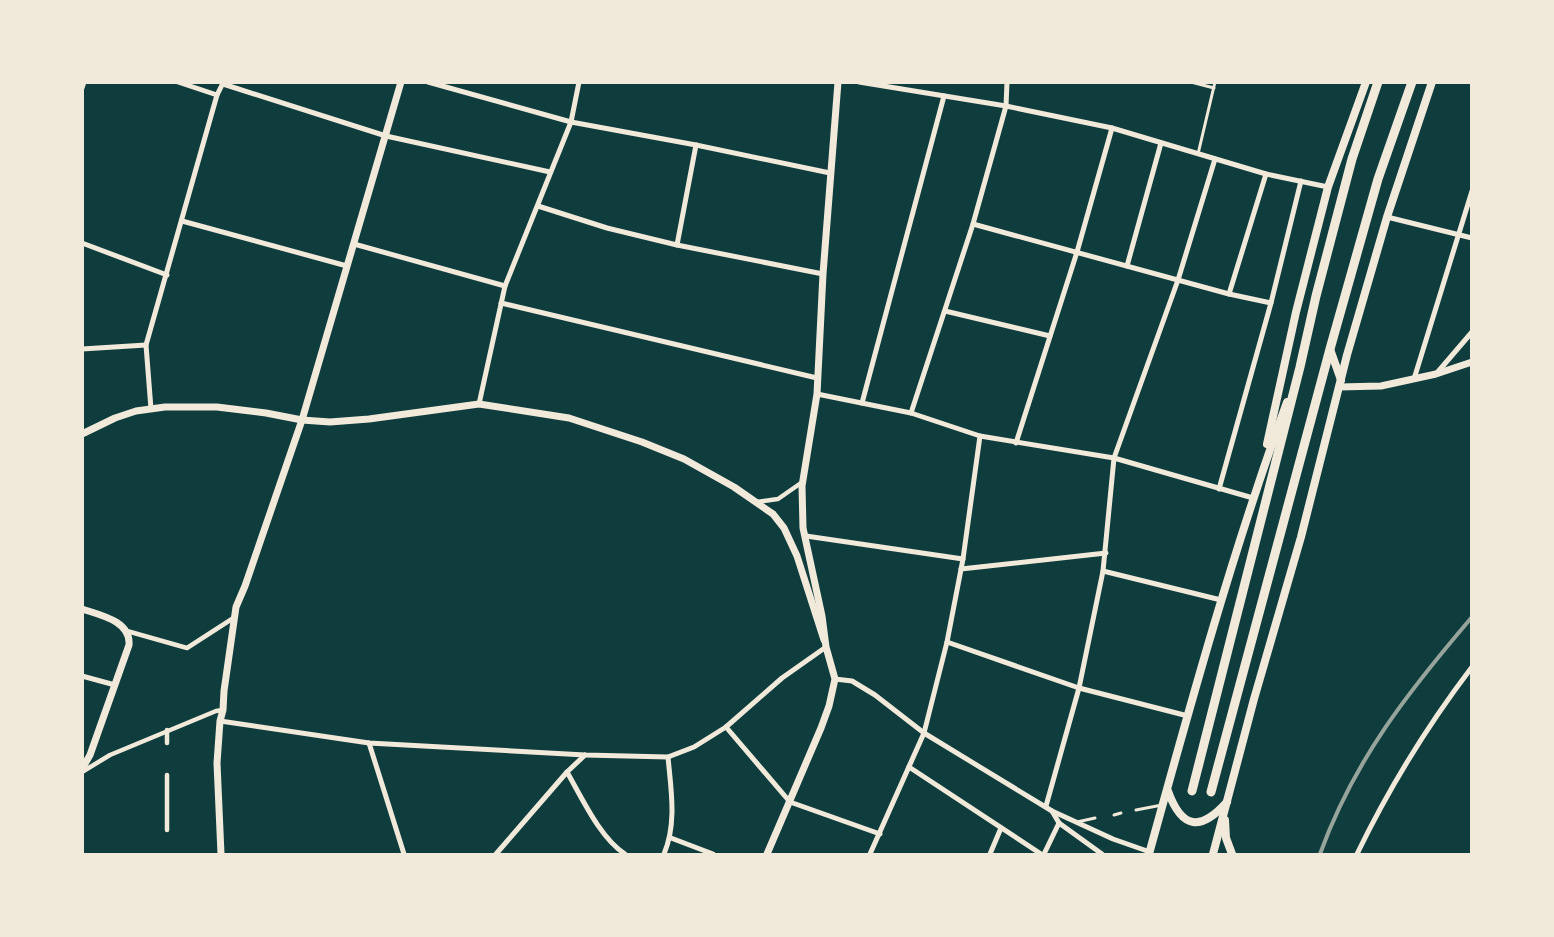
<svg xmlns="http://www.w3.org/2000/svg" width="1554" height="937" font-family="'Crimson Pro',serif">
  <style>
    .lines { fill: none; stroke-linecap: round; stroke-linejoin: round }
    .service { stroke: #f1e9da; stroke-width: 3 }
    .pedestrian { stroke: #f1e9da; stroke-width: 4.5 }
    .minor { stroke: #f1e9da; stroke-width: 5 }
    .tertiary { stroke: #f1e9da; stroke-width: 7 }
    .secondary { stroke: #f1e9da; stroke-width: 8 }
    .primary { stroke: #f1e9da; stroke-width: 9 }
    .rail { stroke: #97a49c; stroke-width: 4 }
  </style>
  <rect width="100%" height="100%" fill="#0f3d3e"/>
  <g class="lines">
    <g class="service">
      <path d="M 1191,82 L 1214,88"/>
      <path d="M 1198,154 L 1215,82"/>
      <path d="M 1136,810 L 1162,805"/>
      <path d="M 1114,815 L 1121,813"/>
      <path d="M 1077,822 L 1095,818"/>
    </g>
    <g class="pedestrian">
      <path d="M 756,502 L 778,499 L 801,483"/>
      <path d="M 127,631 L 187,648 L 235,617"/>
      <path d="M 167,730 L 167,743"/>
      <path d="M 82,772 L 110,755 L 216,711 L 223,710"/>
      <path d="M 167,775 L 167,830"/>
    </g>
    <g class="minor">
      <path d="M 178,82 L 217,95"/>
      <path d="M 428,82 L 571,122 L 696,145 L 830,173"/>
      <path d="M 859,82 L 1006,106 L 1112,128 L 1266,174 L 1328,187"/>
      <path d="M 223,84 L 386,136 L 550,172"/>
      <path d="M 82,88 L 84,82"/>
      <path d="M 538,206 L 607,228 L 677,245 L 823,274"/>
      <path d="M 1387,217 L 1472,238"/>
      <path d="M 182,221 L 347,266"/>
      <path d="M 973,224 L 1229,294 L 1271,303"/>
      <path d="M 82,243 L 167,275"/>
      <path d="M 354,244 L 505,286"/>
      <path d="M 677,245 L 696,145"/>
      <path d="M 1127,266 L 1161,143"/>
      <path d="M 1229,294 L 1266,174"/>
      <path d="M 501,303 L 817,378"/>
      <path d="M 945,311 L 1050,336"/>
      <path d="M 82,349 L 146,345"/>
      <path d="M 1436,374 L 1472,332"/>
      <path d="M 1414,379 L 1472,191"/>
      <path d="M 817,394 L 911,413 L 980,436 L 1114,458 L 1253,498"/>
      <path d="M 862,403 L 944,96"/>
      <path d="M 479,404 L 505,286 L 571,122 L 579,82"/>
      <path d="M 151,409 L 146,345 L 217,95 L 223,83"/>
      <path d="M 911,413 L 973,224 L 1006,106 L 1007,82"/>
      <path d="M 1016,443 L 1077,252 L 1112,128"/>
      <path d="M 1219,489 L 1271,303 L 1301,181"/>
      <path d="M 806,536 L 963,559"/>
      <path d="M 961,569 L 1106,553"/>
      <path d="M 1103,571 L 1221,600"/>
      <path d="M 947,642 L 1079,688 L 1188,716"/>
      <path d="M 82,676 L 115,685"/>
      <path d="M 835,679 L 852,681 L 875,695 L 924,733 L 1052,811 L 1113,839 L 1150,852"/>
      <path d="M 220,721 L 369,743 L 585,755 L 668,757 L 694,747 L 726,727 L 782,678 L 826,647"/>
      <path d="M 726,727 L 790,802 L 880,834"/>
      <path d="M 369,743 L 404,854"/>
      <path d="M 909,767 L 1041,854"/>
      <path d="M 567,772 C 582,798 600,838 625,854"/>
      <path d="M 1046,806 L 1079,688 L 1103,571 L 1114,458 L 1178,280 L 1215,159"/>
      <path d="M 1052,811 L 1059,823 L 1102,854"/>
      <path d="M 671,838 L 713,854"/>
      <path d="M 496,854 L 567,772 L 585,755"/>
      <path d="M 664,854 C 677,823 671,790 668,757"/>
      <path d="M 870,854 L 924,733 L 947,642 L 963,559 L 980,436"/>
      <path d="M 990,854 L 1001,828"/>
      <path d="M 1044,854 L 1059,823"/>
      <path d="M 1357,854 C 1389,788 1427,726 1472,667"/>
    </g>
    <g class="tertiary">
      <path d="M 1339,387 L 1381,386 L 1436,374 L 1472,362"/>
      <path d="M 82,434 L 115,418 L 136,411 L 165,407 L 217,407 L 266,413 L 302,420 L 330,422 L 369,419 L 479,404 L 569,418 L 642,442 L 684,459 L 734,487 L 773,514 L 784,528 L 797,556 L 824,640"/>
      <path d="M 82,609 C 100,615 131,621 129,645 L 90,755 L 82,769"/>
      <path d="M 221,854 L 217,763 L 220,721 L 223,710 L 224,691 L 236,607 L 245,586 L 302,420 L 401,82"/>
      <path d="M 767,854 L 821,728 L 829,706 L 835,679 L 826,647 L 822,616 L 803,528 L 802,486 L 817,394 L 823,274 L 838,82"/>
    </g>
    <g class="secondary">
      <path d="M 1330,349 L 1341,380"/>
      <path d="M 1267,444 L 1296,312 L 1328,187 L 1366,82"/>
      <path d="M 1168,791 C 1182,830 1201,831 1227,802"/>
      <path d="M 1225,820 L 1226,838 L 1232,854"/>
      <path d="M 1149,854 C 1191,702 1233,550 1287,402"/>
      <path d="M 1213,854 L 1254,699 L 1301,537 L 1347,355 L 1387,217 L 1432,82"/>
    </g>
    <g class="primary">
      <path d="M 1192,791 L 1300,367 L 1316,296 L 1352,159 L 1378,82"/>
      <path d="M 1211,792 L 1330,349 L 1378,179 L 1412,82"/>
    </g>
    <path class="rail" d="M 1320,854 C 1354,760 1408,692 1472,617"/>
  </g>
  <rect width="1554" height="937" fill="none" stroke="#f1e9da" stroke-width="168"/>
</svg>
